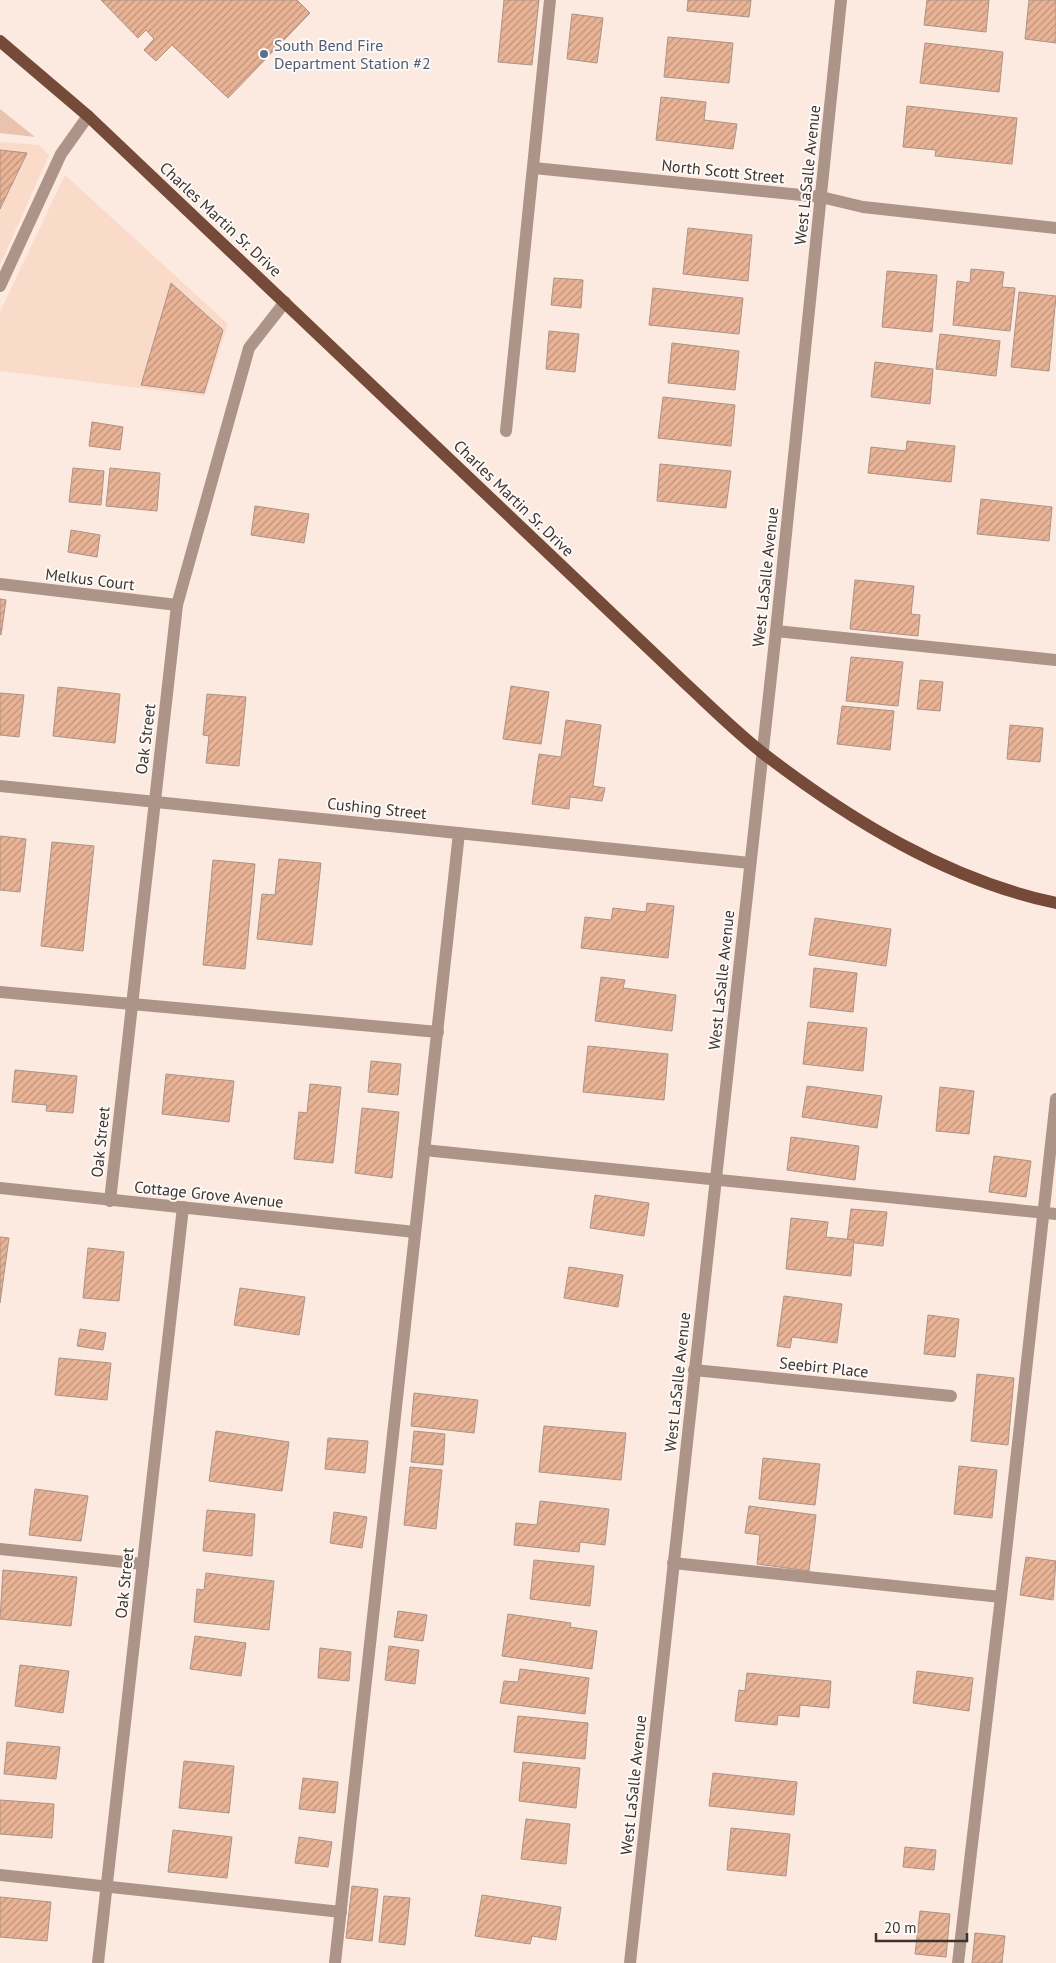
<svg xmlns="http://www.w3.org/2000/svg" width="1056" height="1963" font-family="'PT Sans',sans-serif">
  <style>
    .built { fill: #fadbca }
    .grass { fill: #e9c3ae }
    .building { fill: url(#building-hatch); stroke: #aa9488 }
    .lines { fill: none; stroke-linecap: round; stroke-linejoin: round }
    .minor { stroke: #ad9489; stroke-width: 12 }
    .major { stroke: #754a39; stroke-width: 12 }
    .service-dot { fill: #5c6f8a; stroke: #fefaf7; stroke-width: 2 }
    .labels { text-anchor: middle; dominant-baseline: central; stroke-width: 4; stroke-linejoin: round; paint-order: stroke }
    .service-label { font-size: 16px; fill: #4e5e75; stroke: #fefaf7; text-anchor: start }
    .street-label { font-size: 16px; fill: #3d342f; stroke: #fefaf7 }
  </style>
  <defs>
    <pattern id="building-hatch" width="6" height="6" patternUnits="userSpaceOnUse" patternTransform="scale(1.25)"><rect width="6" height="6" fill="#e9b395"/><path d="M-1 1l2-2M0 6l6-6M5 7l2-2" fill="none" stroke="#be927a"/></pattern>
  </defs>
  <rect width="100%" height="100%" fill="#fce9df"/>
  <g class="built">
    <path d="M 0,142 L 39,145 L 49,155 L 0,265 Z"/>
    <path d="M 65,175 L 228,324 L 205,396 L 0,371 L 0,312 Z"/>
  </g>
  <path class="grass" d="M 0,109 L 35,137 L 0,133 Z"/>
  <g class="building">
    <path d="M 101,0 L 297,0 L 310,13 L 228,98 L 172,45 L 156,61 L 144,50 L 154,39 L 146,30 L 138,38 Z"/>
    <path d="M 504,0 L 539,0 L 532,65 L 498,62 Z"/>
    <path d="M 688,0 L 751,0 L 749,17 L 687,11 Z"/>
    <path d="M 927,0 L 989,0 L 986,32 L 924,25 Z"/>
    <path d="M 1029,0 L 1056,0 L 1056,43 L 1025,39 Z"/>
    <path d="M 572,14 L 603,18 L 597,63 L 567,59 Z"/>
    <path d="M 668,37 L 733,43 L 729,83 L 664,77 Z"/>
    <path d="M 925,43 L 1003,52 L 999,92 L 920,83 Z"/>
    <path d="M 661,97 L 706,102 L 704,120 L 737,124 L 733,149 L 656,140 Z"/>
    <path d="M 907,106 L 1017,118 L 1012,164 L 935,156 L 936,150 L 903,147 Z"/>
    <path d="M 0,150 L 27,153 L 0,209 Z"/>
    <path d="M 688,228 L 752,235 L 748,281 L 683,274 Z"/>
    <path d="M 971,269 L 1004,272 L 1002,287 L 1015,288 L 1010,331 L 953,325 L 957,281 L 970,283 Z"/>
    <path d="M 887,271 L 937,275 L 932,332 L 882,327 Z"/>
    <path d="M 554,278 L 583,280 L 581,308 L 551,305 Z"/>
    <path d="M 171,283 L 223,330 L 204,393 L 141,385 Z"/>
    <path d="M 653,288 L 743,298 L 739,334 L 649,325 Z"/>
    <path d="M 1019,292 L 1056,296 L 1049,371 L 1011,367 Z"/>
    <path d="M 549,331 L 579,334 L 575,372 L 546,369 Z"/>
    <path d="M 940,334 L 1000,341 L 996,376 L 936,369 Z"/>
    <path d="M 672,343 L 739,351 L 735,390 L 668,383 Z"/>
    <path d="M 875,362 L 933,369 L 930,404 L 871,397 Z"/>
    <path d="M 663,397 L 735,405 L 731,446 L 658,438 Z"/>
    <path d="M 92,422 L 123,427 L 120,450 L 89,446 Z"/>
    <path d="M 907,441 L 955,446 L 951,482 L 868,473 L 871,447 L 906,451 Z"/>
    <path d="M 660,464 L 731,471 L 726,508 L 657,501 Z"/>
    <path d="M 73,468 L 104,471 L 101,505 L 69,502 Z"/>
    <path d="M 110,468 L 160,473 L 157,511 L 106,506 Z"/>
    <path d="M 981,499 L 1052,507 L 1049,541 L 977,534 Z"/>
    <path d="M 255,506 L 309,514 L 304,543 L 251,535 Z"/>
    <path d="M 71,530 L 100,535 L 97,557 L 68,552 Z"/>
    <path d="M 855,580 L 914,586 L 911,614 L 920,615 L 918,636 L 850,629 Z"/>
    <path d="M 0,599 L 6,600 L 1,635 L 0,634 Z"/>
    <path d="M 851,657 L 903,662 L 898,706 L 846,701 Z"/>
    <path d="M 920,680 L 943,682 L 940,711 L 917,709 Z"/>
    <path d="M 511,686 L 549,692 L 541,744 L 503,739 Z"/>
    <path d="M 58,687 L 120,694 L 115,743 L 53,736 Z"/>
    <path d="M 0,693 L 24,695 L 19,737 L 0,735 Z"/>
    <path d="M 207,694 L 246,697 L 239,766 L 206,763 L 209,736 L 203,735 Z"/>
    <path d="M 842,706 L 894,711 L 890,750 L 837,744 Z"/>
    <path d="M 566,720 L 601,725 L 593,786 L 605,788 L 602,801 L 570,797 L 569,809 L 532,804 L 539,754 L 561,757 Z"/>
    <path d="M 1010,725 L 1043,728 L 1040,762 L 1007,759 Z"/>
    <path d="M 0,836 L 26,839 L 20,892 L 0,890 Z"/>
    <path d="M 52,842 L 94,846 L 83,951 L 41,946 Z"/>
    <path d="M 279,859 L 321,863 L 312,945 L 257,939 L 262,894 L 275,895 Z"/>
    <path d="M 213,860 L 255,864 L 245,969 L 203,965 Z"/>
    <path d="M 647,903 L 674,906 L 668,958 L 581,948 L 585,917 L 611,920 L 613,908 L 646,912 Z"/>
    <path d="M 815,918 L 891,929 L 886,966 L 809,955 Z"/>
    <path d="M 814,968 L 857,973 L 853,1012 L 810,1007 Z"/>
    <path d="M 601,977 L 625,980 L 623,988 L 676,995 L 672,1031 L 595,1021 Z"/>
    <path d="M 808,1022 L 867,1028 L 863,1071 L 803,1064 Z"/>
    <path d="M 588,1046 L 668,1054 L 664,1100 L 583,1092 Z"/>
    <path d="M 371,1061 L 401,1064 L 398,1095 L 368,1092 Z"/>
    <path d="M 15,1070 L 77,1076 L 73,1113 L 46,1111 L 47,1105 L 12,1102 Z"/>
    <path d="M 166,1074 L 234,1081 L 229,1122 L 162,1114 Z"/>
    <path d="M 310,1084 L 341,1087 L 333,1163 L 294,1159 L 299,1112 L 307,1113 Z"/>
    <path d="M 807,1086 L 882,1096 L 877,1128 L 802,1117 Z"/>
    <path d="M 940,1087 L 974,1091 L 969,1134 L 936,1131 Z"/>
    <path d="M 362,1108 L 399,1112 L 392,1178 L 355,1173 Z"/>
    <path d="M 791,1137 L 859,1146 L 855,1180 L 787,1170 Z"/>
    <path d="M 994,1156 L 1031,1161 L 1026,1197 L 989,1192 Z"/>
    <path d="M 595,1195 L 649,1203 L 644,1236 L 590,1228 Z"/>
    <path d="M 851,1209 L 887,1212 L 883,1246 L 847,1242 Z"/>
    <path d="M 791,1218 L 828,1222 L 826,1237 L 854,1240 L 851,1276 L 786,1269 Z"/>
    <path d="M 0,1237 L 9,1238 L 0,1303 Z"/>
    <path d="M 88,1248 L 124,1252 L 119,1301 L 83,1298 Z"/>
    <path d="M 569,1267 L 623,1275 L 618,1307 L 564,1298 Z"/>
    <path d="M 240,1288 L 305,1297 L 299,1335 L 234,1325 Z"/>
    <path d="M 784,1296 L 842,1304 L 837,1343 L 792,1337 L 790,1348 L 777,1346 Z"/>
    <path d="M 928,1315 L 959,1319 L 955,1357 L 924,1354 Z"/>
    <path d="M 80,1329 L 106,1333 L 103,1350 L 77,1346 Z"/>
    <path d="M 59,1358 L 111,1363 L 107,1400 L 55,1395 Z"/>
    <path d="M 977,1374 L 1014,1378 L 1008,1445 L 971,1441 Z"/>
    <path d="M 414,1393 L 478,1400 L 474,1433 L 411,1426 Z"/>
    <path d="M 544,1426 L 626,1433 L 621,1480 L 539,1472 Z"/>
    <path d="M 216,1431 L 289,1442 L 282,1491 L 209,1481 Z"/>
    <path d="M 414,1431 L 445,1434 L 443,1465 L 411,1462 Z"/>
    <path d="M 328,1438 L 368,1441 L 365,1473 L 325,1469 Z"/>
    <path d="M 763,1458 L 820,1464 L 815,1505 L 759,1499 Z"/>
    <path d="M 959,1466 L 997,1470 L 992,1518 L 954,1514 Z"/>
    <path d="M 410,1467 L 442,1470 L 436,1529 L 404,1525 Z"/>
    <path d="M 35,1489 L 88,1496 L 81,1541 L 29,1535 Z"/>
    <path d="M 540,1501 L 609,1509 L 605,1545 L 580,1542 L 579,1552 L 514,1545 L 516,1523 L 537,1525 Z"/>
    <path d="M 749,1506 L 816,1515 L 809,1571 L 757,1564 L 760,1535 L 745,1533 Z"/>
    <path d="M 207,1510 L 255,1514 L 252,1556 L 203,1551 Z"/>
    <path d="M 334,1512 L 367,1517 L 362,1548 L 330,1543 Z"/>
    <path d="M 1026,1557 L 1056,1561 L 1053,1600 L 1020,1595 Z"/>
    <path d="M 534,1560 L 594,1566 L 590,1606 L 530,1599 Z"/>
    <path d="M 3,1570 L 77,1577 L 71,1626 L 0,1619 Z"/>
    <path d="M 206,1573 L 274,1581 L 269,1630 L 194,1622 L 197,1589 L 204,1590 Z"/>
    <path d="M 398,1611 L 427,1615 L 423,1641 L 394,1637 Z"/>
    <path d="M 508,1614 L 571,1623 L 570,1627 L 597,1631 L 592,1669 L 502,1656 Z"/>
    <path d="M 195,1636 L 246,1643 L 241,1676 L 190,1669 Z"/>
    <path d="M 389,1646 L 419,1650 L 415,1684 L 385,1680 Z"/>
    <path d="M 320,1648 L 351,1652 L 349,1681 L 318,1678 Z"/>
    <path d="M 20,1665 L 69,1671 L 63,1713 L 15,1706 Z"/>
    <path d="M 520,1669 L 589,1678 L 585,1714 L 500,1703 L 504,1681 L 518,1682 Z"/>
    <path d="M 917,1671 L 973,1678 L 969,1711 L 913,1703 Z"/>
    <path d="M 747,1673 L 831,1681 L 829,1708 L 800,1705 L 799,1717 L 778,1715 L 777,1725 L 735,1721 L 739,1690 L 745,1691 Z"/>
    <path d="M 518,1716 L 588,1723 L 585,1759 L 514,1752 Z"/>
    <path d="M 7,1742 L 60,1747 L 56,1779 L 4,1774 Z"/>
    <path d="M 184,1761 L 234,1766 L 229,1813 L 179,1808 Z"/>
    <path d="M 523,1762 L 580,1768 L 576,1808 L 519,1801 Z"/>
    <path d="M 713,1773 L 797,1782 L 794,1815 L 709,1806 Z"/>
    <path d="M 303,1778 L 338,1782 L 335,1813 L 299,1809 Z"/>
    <path d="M 0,1800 L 54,1804 L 52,1838 L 0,1834 Z"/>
    <path d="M 526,1819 L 570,1824 L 566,1864 L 521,1859 Z"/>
    <path d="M 731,1828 L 790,1834 L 786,1876 L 727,1870 Z"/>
    <path d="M 173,1830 L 232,1837 L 227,1878 L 168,1872 Z"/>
    <path d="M 299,1837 L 332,1842 L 328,1867 L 295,1863 Z"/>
    <path d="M 905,1847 L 936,1850 L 934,1870 L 903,1867 Z"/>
    <path d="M 352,1886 L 378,1889 L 372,1941 L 346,1938 Z"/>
    <path d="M 482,1895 L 561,1907 L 556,1940 L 532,1936 L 530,1944 L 475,1936 Z"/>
    <path d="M 384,1896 L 410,1898 L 405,1945 L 379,1942 Z"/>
    <path d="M 0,1897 L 51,1902 L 47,1941 L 0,1937 Z"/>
    <path d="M 920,1911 L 950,1914 L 946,1957 L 915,1954 Z"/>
    <path d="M 975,1933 L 1005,1936 L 1002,1963 L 972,1963 Z"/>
  </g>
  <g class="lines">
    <g class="minor">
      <path d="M 534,168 L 821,197 L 863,207 L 1056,228"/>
      <path d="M 0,286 L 61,154 L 88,116"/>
      <path d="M 506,431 L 550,0"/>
      <path d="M 0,584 L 177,605"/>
      <path d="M 776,631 L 1056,660"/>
      <path d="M 0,786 L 750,863"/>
      <path d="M 0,992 L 438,1032"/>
      <path d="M 424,1150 L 1056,1214"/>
      <path d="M 0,1188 L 415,1232"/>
      <path d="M 110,1201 L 177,605 L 249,348 L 285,302"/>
      <path d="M 694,1370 L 951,1396"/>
      <path d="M 0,1549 L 143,1564"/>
      <path d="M 673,1563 L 1001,1597"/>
      <path d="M 0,1875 L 341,1912"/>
      <path d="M 98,1963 L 183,1207"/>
      <path d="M 335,1963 L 459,833"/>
      <path d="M 630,1963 L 776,631 L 841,0"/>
      <path d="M 958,1963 L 1001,1597 L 1056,1099"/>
    </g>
    <path class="major" d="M 0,41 L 88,116 L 684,682 C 710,706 736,732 764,754 C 850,820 948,880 1056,903"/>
  </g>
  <circle class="service-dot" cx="264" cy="54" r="5"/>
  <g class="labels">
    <g class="service-label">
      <text x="274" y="45">South Bend Fire<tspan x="274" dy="18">Department Station #2</tspan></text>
    </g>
    <g class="street-label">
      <text transform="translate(723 171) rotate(6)">North Scott Street</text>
      <text transform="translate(807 175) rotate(-84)">West LaSalle Avenue</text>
      <text transform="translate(221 219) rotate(43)">Charles Martin Sr. Drive</text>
      <text transform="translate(514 498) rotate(44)">Charles Martin Sr. Drive</text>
      <text transform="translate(765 577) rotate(-84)">West LaSalle Avenue</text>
      <text transform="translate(90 579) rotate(7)">Melkus Court</text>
      <text transform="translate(145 739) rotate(-83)">Oak Street</text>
      <text transform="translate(377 808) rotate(6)">Cushing Street</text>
      <text transform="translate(721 980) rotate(-84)">West LaSalle Avenue</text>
      <text transform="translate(100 1142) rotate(-84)">Oak Street</text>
      <text transform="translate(209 1194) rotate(6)">Cottage Grove Avenue</text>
      <text transform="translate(824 1367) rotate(6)">Seebirt Place</text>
      <text transform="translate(677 1382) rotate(-84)">West LaSalle Avenue</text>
      <text transform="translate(124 1583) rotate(-84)">Oak Street</text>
      <text transform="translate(633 1785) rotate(-84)">West LaSalle Avenue</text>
    </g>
  </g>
  <path d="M876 1933v8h91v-8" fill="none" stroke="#3d342f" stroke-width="2.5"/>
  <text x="884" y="1933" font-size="15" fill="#3d342f" stroke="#fefaf7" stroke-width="4" paint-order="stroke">20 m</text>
</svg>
